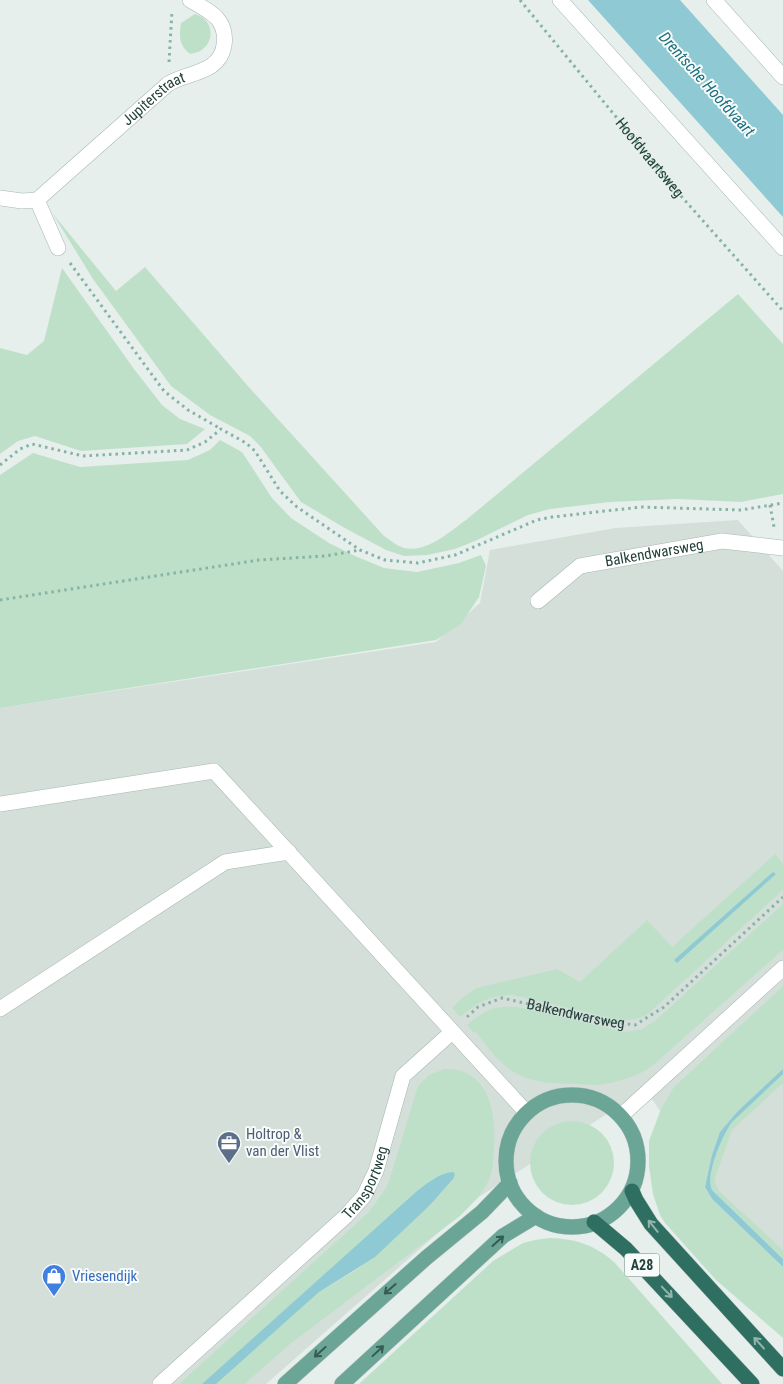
<svg xmlns="http://www.w3.org/2000/svg" width="783" height="1384" font-family="'Roboto Condensed',sans-serif">
  <style>
    .built { fill: #d4dfda }
    .green { fill: #bfe0c8 }
    .water { fill: #8ec9d4 }
    .lines { fill: none; stroke-linecap: round; stroke-linejoin: round }
    .minor-casing { stroke: #a8b8b2; stroke-width: 16 }
    .major-casing { stroke: #c2cac8; stroke-width: 16 }
    .highway-casing { stroke: #c2cac8; stroke-width: 16 }
    .path { stroke: #86b3a5; stroke-width: 3; stroke-dasharray: 2.5 4; stroke-linecap: butt }
    .minor { stroke: #fff; stroke-width: 15 }
    .major { stroke: #6aa596; stroke-width: 15 }
    .highway { stroke: #2f6f62; stroke-width: 15 }
    .oneway { stroke: #93b5ae }
    .oneway2 { stroke: #365b51 }
    .labels { text-anchor: middle; dominant-baseline: central; stroke-width: 4; stroke-linejoin: round; paint-order: stroke }
    .shield { fill: #f7fbf9; stroke: #637a73; stroke-width: 1 }
    .shield-label { font-size: 14px; font-weight: bold; fill: #24423a }
    .street-label { font-size: 15px; fill: #24423a; stroke: #f7fbf9 }
    .service-label { font-size: 15px; fill: #4e5e75; stroke: #f7fbf9; text-anchor: start }
    .shop-label { font-size: 15px; fill: #366cbe; stroke: #f7fbf9; text-anchor: start }
    .water-label { font-size: 16px; font-style: italic; fill: #1c6f80; stroke: #f7fbf9 }
  </style>
  <rect width="100%" height="100%" fill="#e6efeb"/>
  <path class="built" d="M 738,520 L 783,571 L 783,1252 L 714,1190 L 645,1089 L 479,1197 L 266,1384 L 0,1384 L 0,708 L 436,642 L 480,603 L 490,550 L 616,528 Z"/>
  <g class="green">
    <path d="M 195,14 C 217,20 216,51 190,54 C 179,46 179,36 181,23 Z"/>
    <path d="M 53,214 L 116,291 L 145,267 L 247,385 L 384,536 C 390,540 397,546 404,548 C 427,553 449,532 466,520 L 738,294 L 783,344 L 783,494 L 741,502 L 677,499 L 610,502 L 550,509 L 528,515 L 475,541 L 455,549 L 427,555 L 404,556 L 386,550 L 343,527 L 301,502 L 260,446 L 250,436 L 210,415 L 171,386 L 93,279 Z"/>
    <path d="M 62,268 L 134,369 L 162,405 L 180,419 L 205,429 L 187,444 L 81,451 L 35,436 L 18,441 L 0,454 L 0,348 L 27,355 L 44,341 Z"/>
    <path d="M 220,440 L 242,452 L 272,498 L 291,518 L 329,543 L 355,556 L 384,568 L 417,572 L 459,563 L 481,555 L 486,566 L 479,597 L 461,624 L 436,640 L 0,708 L 0,475 L 33,453 L 80,467 L 188,460 L 210,450 Z"/>
    <path d="M 775,854 L 783,863 L 783,890 L 648,1014 C 638,1020 631,1021 619,1020 L 513,995 C 491,994 477,1003 460,1017 L 452,1008 L 461,999 L 476,988 L 557,969 L 580,982 L 647,920 L 672,947 Z"/>
    <path d="M 783,904 L 783,950 L 651,1067 C 638,1076 619,1082 604,1084 C 595,1086 585,1084 576,1084 C 557,1083 538,1084 519,1075 C 500,1065 488,1048 476,1032 L 474,1033 L 467,1025 C 485,1010 494,1005 518,1007 L 625,1032 L 642,1029 L 656,1020 Z"/>
    <path d="M 783,986 L 783,1069 L 738,1111 L 720,1132 L 712,1155 L 705,1187 L 712,1199 L 783,1267 L 783,1338 L 716,1280 L 665,1223 L 660,1215 L 653,1194 L 649,1166 L 649,1141 L 661,1109 L 674,1087 Z"/>
    <path d="M 444,1069 C 490,1067 497,1115 494,1151 C 493,1159 493,1169 490,1177 C 484,1193 471,1205 460,1216 L 290,1344 L 245,1384 L 216,1384 L 306,1302 L 319,1292 L 358,1269 L 430,1205 L 453,1179 L 446,1173 L 417,1191 L 202,1384 L 179,1384 L 369,1212 L 384,1191 L 389,1181 L 418,1086 L 429,1075 Z"/>
    <path d="M 783,1074 L 783,1083 L 732,1130 L 715,1178 L 716,1185 L 719,1191 L 783,1250 L 783,1259 L 713,1191 C 703,1179 723,1134 732,1122 Z"/>
    <circle cx="572" cy="1163" r="42"/>
    <path d="M 550,1238 C 577,1239 595,1245 615,1263 L 722,1384 L 359,1384 L 493,1261 L 523,1243 L 535,1240 Z"/>
  </g>
  <g class="water">
    <path d="M 588,0 L 680,0 L 783,115 L 783,217 Z"/>
    <path d="M 773,872 L 776,874 L 677,963 L 674,960 Z"/>
    <path d="M 783,1069 L 783,1074 L 732,1122 C 723,1134 703,1179 713,1191 L 783,1259 L 783,1267 L 712,1199 L 705,1187 L 712,1155 L 720,1132 L 738,1111 Z"/>
    <path d="M 453,1172 L 455,1174 L 453,1179 L 430,1205 L 375,1257 L 319,1292 L 216,1384 L 202,1384 L 417,1191 C 428,1183 439,1173 453,1172 Z"/>
  </g>
  <g class="lines">
    <g class="minor-casing">
      <g id="minor">
        <path d="M 560,0 L 783,248"/>
        <path d="M 714,0 L 783,77"/>
        <path id="s3" d="M 0,198 L 22,201 L 37,200 L 168,84 C 181,76 199,74 211,66 C 227,55 229,31 216,17 C 208,10 199,5 190,0"/>
        <path d="M 37,200 L 58,248"/>
        <path id="s4" d="M 538,601 L 580,566 L 722,541 L 783,548"/>
        <path d="M 0,804 L 214,771 L 526,1112"/>
        <path d="M 0,1009 L 225,862 L 289,852"/>
        <path d="M 622,1115 L 783,968"/>
        <path id="s5" d="M 160,1384 L 346,1216 L 364,1196 L 376,1171 L 403,1076 L 452,1032"/>
      </g>
    </g>
    <g class="major-casing">
      <g id="major">
        <circle cx="572" cy="1161" r="66"/>
        <path d="M 285,1384 L 426,1258 L 482,1212 L 510,1183"/>
        <path d="M 342,1384 L 503,1236 L 536,1216"/>
      </g>
    </g>
    <g class="highway-casing">
      <g id="highway">
        <path d="M 632,1191 L 636,1200 L 651,1224 L 783,1369"/>
        <path d="M 594,1222 L 626,1249 L 752,1384"/>
      </g>
    </g>
    <g class="path">
      <path id="s1" d="M 520,0 L 681,196 L 783,311"/>
      <path d="M 169,62 L 172,11"/>
      <path d="M 70,263 L 164,391 L 188,410 L 221,429"/>
      <path d="M 0,465 L 20,449 L 32,444 L 83,456 L 187,450 L 205,442 L 221,429 L 246,443 L 255,451 L 280,491 L 297,507 L 360,550 L 385,560 L 418,563 L 455,555 L 537,520 L 552,517 L 641,507 L 741,510 L 783,503"/>
      <path d="M 770,505 L 774,527"/>
      <path d="M 0,600 L 259,560 L 325,556 L 360,550"/>
      <path id="s2" d="M 467,1017 L 478,1007 L 502,998 L 605,1021 L 635,1025 L 664,1007 L 783,897"/>
    </g>
    <use href="#minor" class="minor"/>
    <use href="#major" class="major"/>
    <use href="#highway" class="highway"/>
  </g>
  <defs><path id="oneway-shaft" d="M-6 0H5M1.5-3L5.5 0L1.5 3" fill="none" stroke-width="1.6" stroke-linecap="round" stroke-linejoin="round" transform="scale(1.25)"/></defs>
  <g class="oneway">
    <use href="#oneway-shaft" transform="translate(653 1226) rotate(-129)"/>
    <use href="#oneway-shaft" transform="translate(667 1292) rotate(46)"/>
    <use href="#oneway-shaft" transform="translate(759 1343) rotate(-132)"/>
  </g>
  <g class="oneway2">
    <use href="#oneway-shaft" transform="translate(498 1241) rotate(-42)"/>
    <use href="#oneway-shaft" transform="translate(390 1289) rotate(139)"/>
    <use href="#oneway-shaft" transform="translate(378 1351) rotate(-43)"/>
    <use href="#oneway-shaft" transform="translate(320 1352) rotate(138)"/>
  </g>
  <defs>
    <g id="office-pin" transform="scale(1.25)"><path d="M0 17L-7.5 6A9.5 9.5 0 1 1 7.5 6Z" fill="#5c6f8a" stroke="#f7fbf9"/><path d="M-6-3h4V-5.5h4V-3h4V5H-6ZM-1-4.5V-3h2v-1.5ZM-6 0V1H6V0Z" fill="#fff"/></g>
    <g id="shop-pin" transform="scale(1.25)"><path d="M0 17L-7.5 6A9.5 9.5 0 1 1 7.5 6Z" fill="#3f7fe0" stroke="#f7fbf9"/><path d="M-5-2.5h2.3a2.7 3.5 0 0 1 5.4 0H5L5.5 6h-11ZM-1.5-2.5h3a1.5 2.3 0 0 0-3 0Z" fill="#fff"/></g>
  </defs>
  <g fill-rule="evenodd">
    <use href="#office-pin" x="229" y="1143"/>
    <use href="#shop-pin" x="54" y="1276"/>
  </g>
  <g class="labels">
    <rect class="shield" x="624.5" y="1253.5" width="35" height="23" rx="4"/>
    <g class="shield-label">
      <text x="642" y="1265">A28</text>
    </g>
    <g class="street-label">
      <text stroke="none"><textPath href="#s3" startOffset="192">Jupiterstraat</textPath></text>
      <text stroke="none"><textPath href="#s1" startOffset="204">Hoofdvaartsweg</textPath></text>
      <text stroke="none"><textPath href="#s4" startOffset="130">Balkendwarsweg</textPath></text>
      <text stroke="none"><textPath href="#s2" startOffset="116">Balkendwarsweg</textPath></text>
      <text stroke="none"><textPath href="#s5" startOffset="290">Transportweg</textPath></text>
    </g>
    <g class="service-label">
      <text x="246" y="1134">Holtrop &amp;<tspan x="246" dy="17">van der Vlist</tspan></text>
    </g>
    <g class="shop-label">
      <text x="72" y="1276">Vriesendijk</text>
    </g>
    <g class="water-label">
      <text transform="translate(707 84) rotate(48)">Drentsche Hoofdvaart</text>
    </g>
  </g>
</svg>
